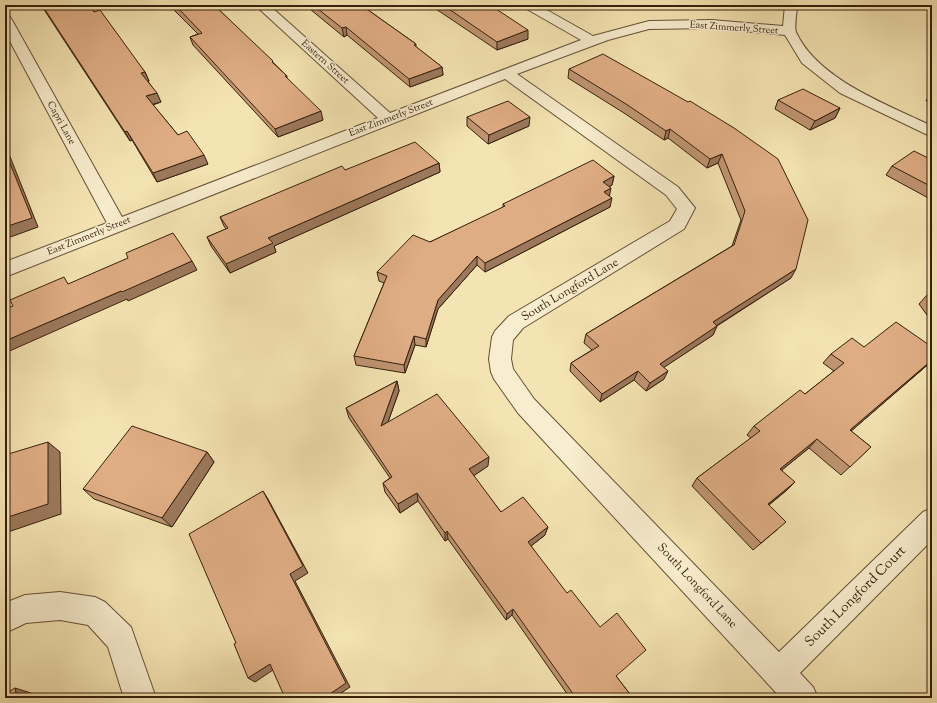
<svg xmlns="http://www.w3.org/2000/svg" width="937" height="703" font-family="'Sorts Mill Goudy',serif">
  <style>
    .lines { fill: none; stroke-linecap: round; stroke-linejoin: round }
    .minor-casing { stroke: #665136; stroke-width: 2 }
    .minor { fill: #f8edce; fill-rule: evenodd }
    .wall { fill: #c09572; stroke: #36200c }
    .shaded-wall { fill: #9c795c; stroke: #36200c }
    .building { fill: #dfad84; stroke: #36200c }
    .labels { text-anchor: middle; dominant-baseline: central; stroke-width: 3; stroke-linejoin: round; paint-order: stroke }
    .far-street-label { font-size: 10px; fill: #36200c; stroke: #f8edce }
    .street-label { font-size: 12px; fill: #36200c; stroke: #f8edce }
    .near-street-label { font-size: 14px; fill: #36200c; stroke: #f8edce }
  </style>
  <rect width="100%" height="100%" fill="#f5e4b3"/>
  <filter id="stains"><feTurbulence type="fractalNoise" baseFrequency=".005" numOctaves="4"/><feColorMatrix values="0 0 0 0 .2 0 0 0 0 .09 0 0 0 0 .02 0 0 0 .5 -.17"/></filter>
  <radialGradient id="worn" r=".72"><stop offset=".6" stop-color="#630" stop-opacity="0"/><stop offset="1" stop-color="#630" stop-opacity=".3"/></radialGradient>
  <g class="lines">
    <g class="minor-casing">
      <g id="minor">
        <path d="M 255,5 L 269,5 L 390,113 L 581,40 L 525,8 L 523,5 L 538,5 L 593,36 L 649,21 L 712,20 L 783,26 L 785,5 L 797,5 C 797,12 794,26 796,32 C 817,79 888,105 932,126 L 932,137 L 840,93 L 802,63 L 785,35 L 712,28 L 649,29 L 608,40 L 517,74 L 678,187 L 695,208 L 684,229 L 523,328 L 513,340 L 511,359 L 513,369 L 534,399 L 779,652 L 923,512 L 932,508 L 932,540 L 800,673 L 813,687 L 818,698 L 781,698 L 518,413 L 494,379 L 491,372 L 489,359 L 492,337 L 495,331 L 509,316 L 670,221 L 677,209 L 666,195 L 505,79 L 5,277 L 5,262 L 107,223 L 5,32 L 5,16 L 10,17 L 12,20 L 122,217 L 378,118 Z"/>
        <path d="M 60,592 L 95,597 L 105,602 L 131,627 L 156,698 L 124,698 L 108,647 L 88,625 L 60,620 L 26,623 L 5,633 L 5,603 L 25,595 Z"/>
      </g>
    </g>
    <use href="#minor" class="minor"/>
  </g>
  <g class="wall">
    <path d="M 41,5 L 90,5 L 94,12 L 145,72 L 149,81 L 148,81 L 161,102 L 153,105 L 178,135 L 208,164 L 157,182 L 132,140 L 130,141 Z"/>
    <path d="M 169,5 L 214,5 L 287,76 L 287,78 L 323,120 L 278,137 L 193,45 L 190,37 L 198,34 Z"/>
    <path d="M 305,5 L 361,5 L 416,44 L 416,47 L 442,67 L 443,75 L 410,87 L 347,35 L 344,37 Z"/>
    <path d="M 430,5 L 490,5 L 528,39 L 497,50 Z"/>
    <path d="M 569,69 L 734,128 L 791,278 L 717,326 L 713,335 L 664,367 L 664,379 L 646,391 L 634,380 L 600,402 L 570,371 L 571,363 L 592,350 L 584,343 L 586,334 L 732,246 L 741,220 L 718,163 L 707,168 L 668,138 L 664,140 L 624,113 L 568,78 Z"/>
    <path d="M 932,91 L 932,104 L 926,101 Z"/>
    <path d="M 778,100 L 840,108 L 835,118 L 810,130 L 775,109 Z"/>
    <path d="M 467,117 L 529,126 L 488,144 L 467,126 Z"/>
    <path d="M 932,160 L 932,200 L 886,175 L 892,166 Z"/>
    <path d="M 439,163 L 440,172 L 274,246 L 276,252 L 230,273 L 211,246 L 207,237 L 226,229 L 224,226 L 220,217 L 345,170 Z"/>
    <path d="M 614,176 L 612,185 L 609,187 L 610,207 L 485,272 L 477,265 L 438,309 L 426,347 L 415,345 L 405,373 L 356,365 L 354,356 L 384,283 L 379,281 L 377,272 L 430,242 L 503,208 L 503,204 Z"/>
    <path d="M 927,295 L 932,295 L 932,322 L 919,304 Z"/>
    <path d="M 864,347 L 932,347 L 932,361 L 851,431 L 871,447 L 841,475 L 809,448 L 782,470 L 787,490 L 769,505 L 778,529 L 753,550 L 692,486 L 697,478 L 751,438 L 747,435 L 754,426 L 805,394 L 834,371 L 823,363 L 831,354 Z"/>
    <path d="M 397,381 L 399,391 L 388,422 L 488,466 L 473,476 L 501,512 L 545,535 L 531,546 L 616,676 L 633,698 L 570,698 L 512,615 L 506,620 L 448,539 L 445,541 L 418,501 L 400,513 L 385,492 L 383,483 L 390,478 L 349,418 L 346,408 Z"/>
    <path d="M 207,452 L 214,462 L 172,527 L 94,499 L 83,489 Z"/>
  </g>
  <g class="shaded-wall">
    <path d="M 346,27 L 347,35 L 344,37 L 342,28 Z"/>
    <path d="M 528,30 L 528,39 L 497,50 L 497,42 Z"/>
    <path d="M 442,67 L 443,75 L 410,87 L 409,79 Z"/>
    <path d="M 145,72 L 149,81 L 145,82 L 141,73 Z"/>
    <path d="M 157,93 L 161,102 L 150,105 L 146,96 Z"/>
    <path d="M 840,108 L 835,118 L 810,130 L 815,121 Z"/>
    <path d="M 321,111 L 323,120 L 278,137 L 275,129 Z"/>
    <path d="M 530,117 L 529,126 L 488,144 L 489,135 Z"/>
    <path d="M 670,129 L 668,138 L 664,140 L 666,131 Z"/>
    <path d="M 127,131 L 132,140 L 130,141 L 125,132 Z"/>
    <path d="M 5,144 L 38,227 L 5,239 Z"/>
    <path d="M 722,154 L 718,163 L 707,168 L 710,159 Z"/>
    <path d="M 204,155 L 208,164 L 157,182 L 153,173 Z"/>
    <path d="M 439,163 L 440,172 L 274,246 L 276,252 L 230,273 L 226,264 L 268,238 Z"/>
    <path d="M 614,176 L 612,185 L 601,191 L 603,182 Z"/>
    <path d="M 611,188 L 609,198 L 604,192 Z"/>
    <path d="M 612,198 L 610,207 L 485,272 L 485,263 Z"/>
    <path d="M 477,256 L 477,265 L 438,309 L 426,347 L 426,339 L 438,300 Z"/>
    <path d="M 192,261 L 197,270 L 128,301 L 127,299 L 5,353 L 5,341 L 121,291 Z"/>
    <path d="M 796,269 L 791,278 L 708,331 L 713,322 Z"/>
    <path d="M 717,326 L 713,335 L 657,372 L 660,364 Z"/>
    <path d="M 414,336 L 415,345 L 405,373 L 404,365 Z"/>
    <path d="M 932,360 L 932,361 L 842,439 L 850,430 Z"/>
    <path d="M 638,371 L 634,380 L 600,402 L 602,394 Z"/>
    <path d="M 668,371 L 664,379 L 646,391 L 650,383 Z"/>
    <path d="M 397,381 L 399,391 L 383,436 L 381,426 Z"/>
    <path d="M 817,439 L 809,448 L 773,477 L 780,469 Z"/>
    <path d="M 48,442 L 60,452 L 61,514 L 5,533 L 5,518 Z"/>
    <path d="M 207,452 L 214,462 L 172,527 L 162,518 Z"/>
    <path d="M 489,457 L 488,466 L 469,479 L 469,469 Z"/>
    <path d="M 795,482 L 787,490 L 761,511 L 768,504 Z"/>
    <path d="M 263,491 L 268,499 L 308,573 L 295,581 L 350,687 L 334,698 L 324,698 L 290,574 Z"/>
    <path d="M 417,493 L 418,501 L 400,513 L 398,504 Z"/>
    <path d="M 548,527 L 545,535 L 526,550 L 528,542 Z"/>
    <path d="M 447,531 L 448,539 L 445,541 L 445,533 Z"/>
    <path d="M 513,609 L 512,615 L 506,620 L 507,614 Z"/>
    <path d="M 270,664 L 276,668 L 255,682 L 248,678 Z"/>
    <path d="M 15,688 L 31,693 L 33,698 L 17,698 Z"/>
  </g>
  <g class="building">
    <path d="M 42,5 L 90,5 L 94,12 L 100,10 L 145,72 L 141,73 L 157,93 L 146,96 L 178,135 L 187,131 L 204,155 L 153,173 L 127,131 L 125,132 Z"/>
    <path d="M 175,5 L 214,5 L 273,61 L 272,62 L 287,76 L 285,76 L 321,111 L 275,129 L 190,37 L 202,33 Z"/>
    <path d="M 313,5 L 361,5 L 416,44 L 414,45 L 442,67 L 409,79 L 346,27 L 342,28 Z"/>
    <path d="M 443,5 L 490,5 L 528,30 L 497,42 Z"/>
    <path d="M 603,54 L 688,102 L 690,101 L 734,128 L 778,159 L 808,220 L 796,269 L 713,322 L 717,326 L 660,364 L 668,371 L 650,383 L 638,371 L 602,394 L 571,363 L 599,346 L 586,334 L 734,245 L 745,211 L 722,154 L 710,159 L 670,129 L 666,131 L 626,104 L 569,69 Z"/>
    <path d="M 803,89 L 840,108 L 815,121 L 778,100 Z"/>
    <path d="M 508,101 L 530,117 L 489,135 L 467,117 Z"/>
    <path d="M 415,142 L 439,163 L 268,238 L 273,243 L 226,264 L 207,237 L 228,228 L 220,217 L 342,166 L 345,170 Z"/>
    <path d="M 5,151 L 32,218 L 5,227 Z"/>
    <path d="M 914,151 L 932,160 L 932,187 L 892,166 Z"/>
    <path d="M 593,160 L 614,176 L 603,182 L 611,188 L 604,192 L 612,198 L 485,263 L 477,256 L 438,300 L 426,339 L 414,336 L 404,365 L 354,356 L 387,276 L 377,272 L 413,235 L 430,242 L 505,206 L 503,204 Z"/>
    <path d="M 173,233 L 192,261 L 122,292 L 121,291 L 5,341 L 5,309 L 13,306 L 10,300 L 64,277 L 68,284 L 128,258 L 126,253 Z"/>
    <path d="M 927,295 L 932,295 L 932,302 Z"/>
    <path d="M 896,322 L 932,347 L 932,360 L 850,430 L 871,447 L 850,467 L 817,439 L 780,469 L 795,482 L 768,504 L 786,522 L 761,543 L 697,478 L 760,431 L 754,426 L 800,390 L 805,394 L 844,363 L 831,354 L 852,338 L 864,347 Z"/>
    <path d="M 397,381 L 381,426 L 437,394 L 489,457 L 469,469 L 501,512 L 523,497 L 548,527 L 528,542 L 567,593 L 571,590 L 600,627 L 617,613 L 646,650 L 616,676 L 633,698 L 576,698 L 513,609 L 507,614 L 447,531 L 445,533 L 417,493 L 398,504 L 383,483 L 392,477 L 346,408 Z"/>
    <path d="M 132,426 L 207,452 L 162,518 L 83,489 Z"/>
    <path d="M 48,442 L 48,504 L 5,518 L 5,455 Z"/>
    <path d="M 263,491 L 303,566 L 290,574 L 346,683 L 324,698 L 285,698 L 270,664 L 248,678 L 234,644 L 236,643 L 189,534 Z"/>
    <path d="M 15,688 L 17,698 L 5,698 L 5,694 Z"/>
  </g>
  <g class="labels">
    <g class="far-street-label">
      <text transform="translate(734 28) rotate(4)">East Zimmerly Street</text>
      <text transform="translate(325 62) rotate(42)">Eastern Street</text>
      <text transform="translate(391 118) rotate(-21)">East Zimmerly Street</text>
      <text transform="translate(61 123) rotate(61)">Capri Lane</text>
      <text transform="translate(89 236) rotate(-22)">East Zimmerly Street</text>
    </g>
    <g class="street-label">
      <text transform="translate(570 290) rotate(-31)">South Longford Lane</text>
      <text transform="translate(697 586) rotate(47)">South Longford Lane</text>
    </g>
    <g class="near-street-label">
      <text transform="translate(856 597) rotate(-45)">South Longford Court</text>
    </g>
  </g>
  <rect width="937" height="703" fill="none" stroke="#f5e4b3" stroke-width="20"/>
  <rect x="6" y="6" width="925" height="691" fill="none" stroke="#36200c" stroke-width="2"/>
  <rect x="10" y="10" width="917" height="683" fill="none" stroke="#36200c"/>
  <rect width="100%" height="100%" filter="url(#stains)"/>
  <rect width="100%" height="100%" fill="url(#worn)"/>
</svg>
